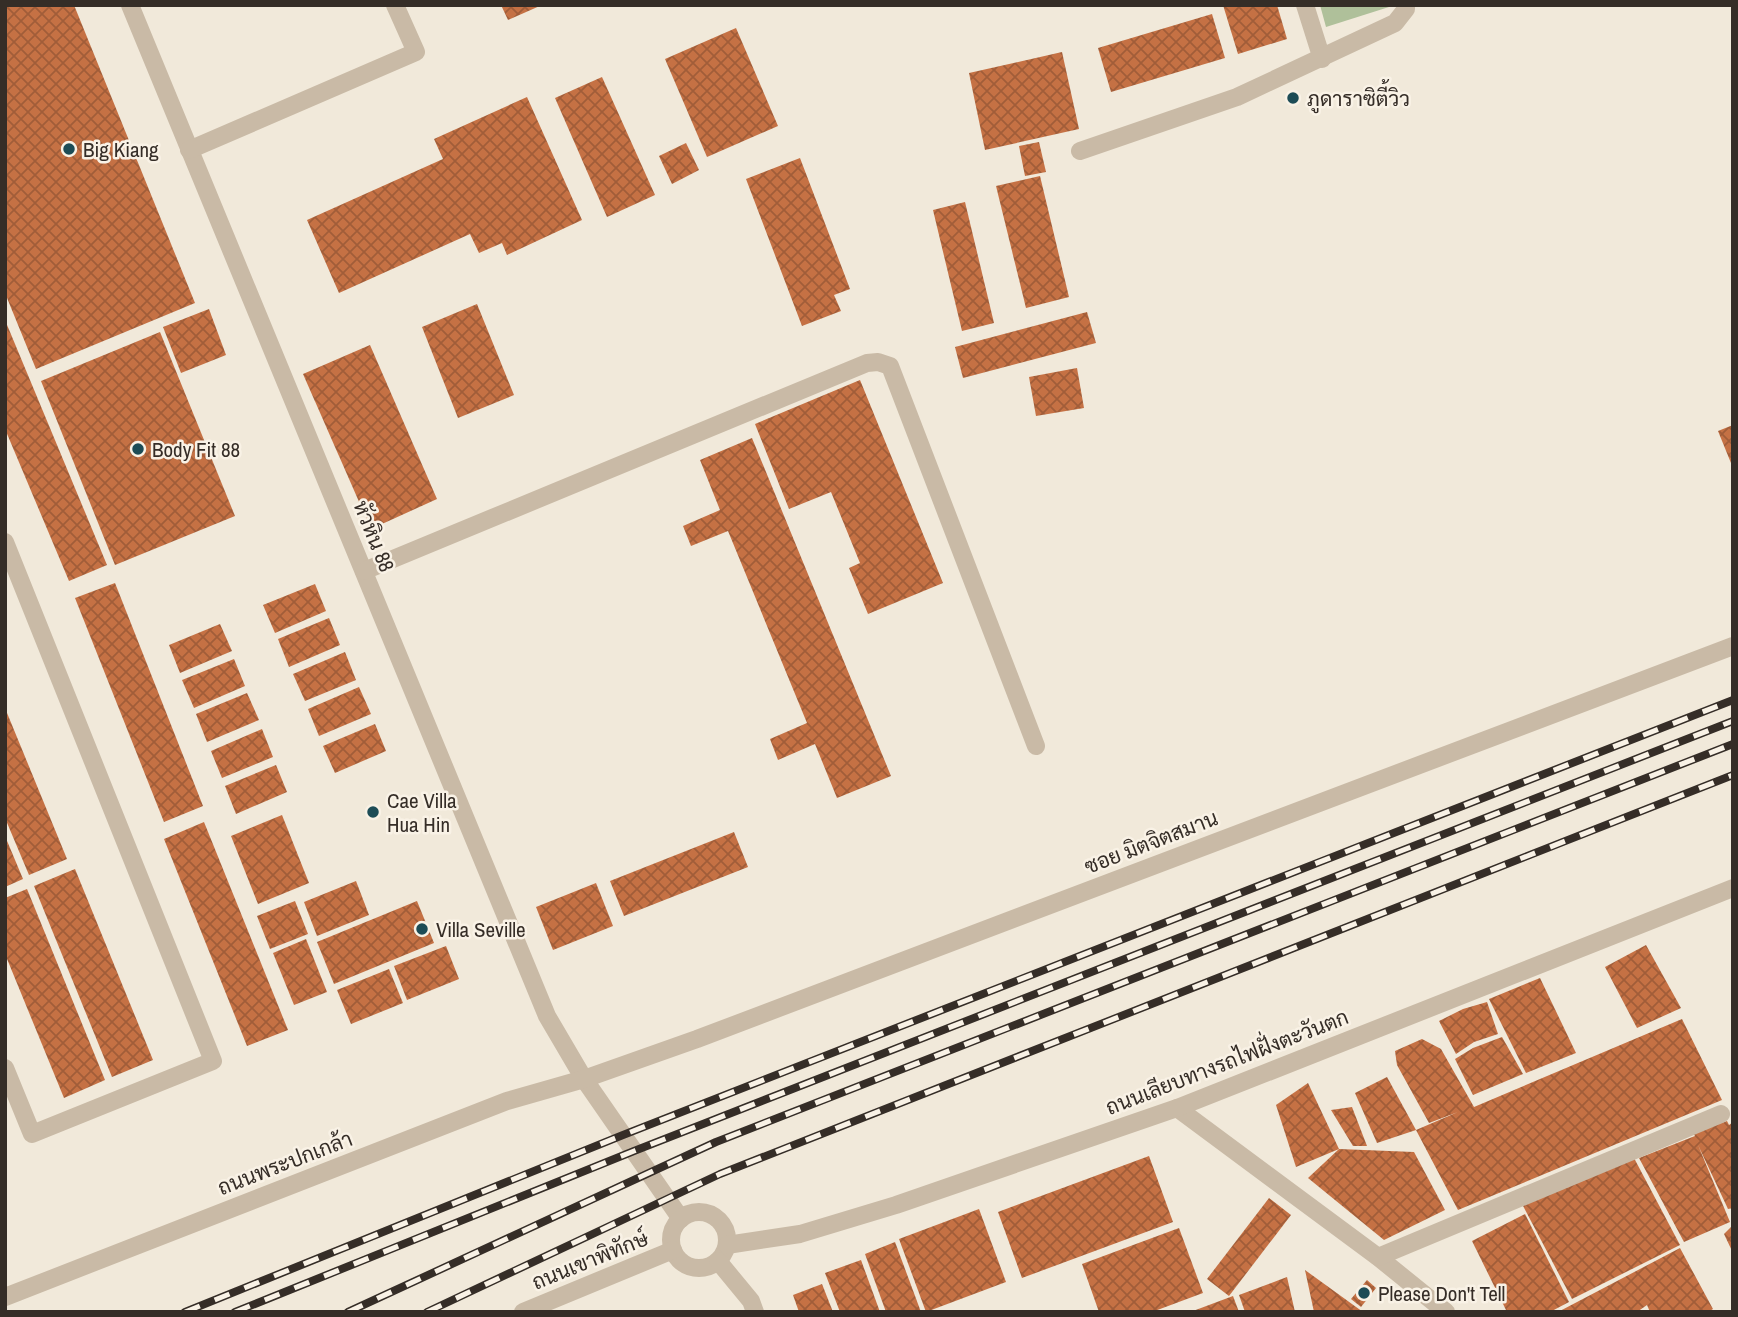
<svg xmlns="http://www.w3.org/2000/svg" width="1738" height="1317" font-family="'Archivo Narrow',Sarabun,sans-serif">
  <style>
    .garden { fill: #afc09a }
    .building { fill: url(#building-cross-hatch) }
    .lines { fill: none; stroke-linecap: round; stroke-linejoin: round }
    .minor { stroke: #c9baa6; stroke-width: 18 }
    .rail-casing { stroke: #352d27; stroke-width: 8 }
    .rail { stroke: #f9f2e6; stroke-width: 5; stroke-dasharray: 16; stroke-linecap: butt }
    .poi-dot { fill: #1d4c56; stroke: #f9f2e6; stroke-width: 2.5 }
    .labels { text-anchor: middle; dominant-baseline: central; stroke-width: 5; stroke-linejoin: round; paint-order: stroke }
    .poi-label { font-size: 21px; fill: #352d27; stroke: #f9f2e6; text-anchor: start }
    .street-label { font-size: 21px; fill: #352d27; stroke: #f9f2e6 }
  </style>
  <defs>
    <pattern id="building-cross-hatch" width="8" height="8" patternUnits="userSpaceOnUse" patternTransform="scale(1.75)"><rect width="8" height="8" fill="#c57144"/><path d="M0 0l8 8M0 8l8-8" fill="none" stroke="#a15d39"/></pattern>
  </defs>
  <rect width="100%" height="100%" fill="#f1e9da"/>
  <path class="garden" d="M 1320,5 L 1388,5 L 1389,7 L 1326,27 Z"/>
  <g class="building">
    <path d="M 5,5 L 74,5 L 195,303 L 36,369 L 5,293 Z"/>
    <path d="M 501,5 L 542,5 L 508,20 Z"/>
    <path d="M 1223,5 L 1277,5 L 1287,39 L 1238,54 Z"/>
    <path d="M 1212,14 L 1225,58 L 1111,92 L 1098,48 Z"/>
    <path d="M 736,28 L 778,126 L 707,157 L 665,59 Z"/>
    <path d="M 1062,52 L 1079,129 L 985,150 L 969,73 Z"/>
    <path d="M 602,77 L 655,195 L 607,217 L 555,98 Z"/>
    <path d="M 527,97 L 582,220 L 507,255 L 502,243 L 479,253 L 470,234 L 339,293 L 307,220 L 443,159 L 434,139 Z"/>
    <path d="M 1039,142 L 1046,172 L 1025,176 L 1019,146 Z"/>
    <path d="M 686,143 L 699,170 L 672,184 L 659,156 Z"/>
    <path d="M 800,158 L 850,289 L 834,295 L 841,311 L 802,326 L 746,179 Z"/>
    <path d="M 1040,176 L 1069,297 L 1026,308 L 996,186 Z"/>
    <path d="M 965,202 L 994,323 L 962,331 L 933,210 Z"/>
    <path d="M 477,304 L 514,395 L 458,418 L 422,327 Z"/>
    <path d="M 209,309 L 226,355 L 181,373 L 163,327 Z"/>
    <path d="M 1087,312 L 1096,343 L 963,378 L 955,347 Z"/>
    <path d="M 5,320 L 107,565 L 69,581 L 5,429 Z"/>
    <path d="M 160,332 L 235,516 L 115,565 L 41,381 Z"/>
    <path d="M 370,345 L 437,499 L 371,529 L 303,374 Z"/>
    <path d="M 1077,368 L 1084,408 L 1036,416 L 1029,377 Z"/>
    <path d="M 860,380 L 943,583 L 868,614 L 849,568 L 860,563 L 831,492 L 789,509 L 755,424 Z"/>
    <path d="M 1733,425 L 1733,468 L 1718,431 Z"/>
    <path d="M 752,438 L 891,776 L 837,798 L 815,744 L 778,760 L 770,739 L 807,723 L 728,531 L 691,546 L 683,526 L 720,510 L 700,460 Z"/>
    <path d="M 115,583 L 203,806 L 164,822 L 75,598 Z"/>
    <path d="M 315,584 L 326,611 L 275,633 L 263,605 Z"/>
    <path d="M 329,618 L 340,645 L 289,667 L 278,639 Z"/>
    <path d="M 220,624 L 232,651 L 180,673 L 169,645 Z"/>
    <path d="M 345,652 L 356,680 L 305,701 L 293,674 Z"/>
    <path d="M 234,659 L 245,686 L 194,708 L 182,680 Z"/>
    <path d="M 359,687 L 371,714 L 319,736 L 308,709 Z"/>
    <path d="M 247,693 L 259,720 L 207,742 L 196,714 Z"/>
    <path d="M 5,708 L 67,859 L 29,875 L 5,818 Z"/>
    <path d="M 375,724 L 386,751 L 335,773 L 323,746 Z"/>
    <path d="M 262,729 L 273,757 L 222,778 L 211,751 Z"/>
    <path d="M 276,765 L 287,792 L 236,814 L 225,786 Z"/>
    <path d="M 282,815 L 309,883 L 258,904 L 231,836 Z"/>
    <path d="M 204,822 L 288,1030 L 247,1046 L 164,839 Z"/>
    <path d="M 734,832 L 748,867 L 624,916 L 610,881 Z"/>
    <path d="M 5,836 L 23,879 L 5,887 Z"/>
    <path d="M 75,869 L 153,1060 L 112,1077 L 34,886 Z"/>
    <path d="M 356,881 L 369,915 L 317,936 L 304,902 Z"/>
    <path d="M 596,883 L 613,926 L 553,950 L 536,907 Z"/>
    <path d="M 27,889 L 105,1080 L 64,1098 L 5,954 L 5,898 Z"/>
    <path d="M 295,901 L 308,934 L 270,949 L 257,916 Z"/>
    <path d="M 417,901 L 434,943 L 334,984 L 317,942 Z"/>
    <path d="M 306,939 L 327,992 L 294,1005 L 273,953 Z"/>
    <path d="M 1646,945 L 1681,1008 L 1637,1028 L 1605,967 Z"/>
    <path d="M 446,946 L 459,979 L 407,1000 L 394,966 Z"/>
    <path d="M 389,969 L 403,1003 L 351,1024 L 337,990 Z"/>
    <path d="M 1540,978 L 1576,1053 L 1526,1073 L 1489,999 Z"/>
    <path d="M 1487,1002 L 1498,1034 L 1474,1042 L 1456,1054 L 1439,1021 L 1463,1009 Z"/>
    <path d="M 1682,1019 L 1722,1100 L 1458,1210 L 1416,1130 L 1458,1112 L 1429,1123 L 1397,1065 L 1395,1051 L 1422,1039 L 1441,1049 L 1474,1107 Z"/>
    <path d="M 1502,1037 L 1523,1074 L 1473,1095 L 1455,1059 L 1473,1048 Z"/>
    <path d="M 1387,1077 L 1416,1130 L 1377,1143 L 1355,1093 Z"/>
    <path d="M 1308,1083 L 1339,1149 L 1296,1167 L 1276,1105 Z"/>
    <path d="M 1352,1107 L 1367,1146 L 1353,1146 L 1331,1110 Z"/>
    <path d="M 1727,1121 L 1729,1125 L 1733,1122 L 1733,1208 L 1728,1209 L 1698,1145 L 1730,1222 L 1684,1242 L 1639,1158 L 1695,1136 L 1693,1133 Z"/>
    <path d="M 1339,1149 L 1414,1152 L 1445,1210 L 1384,1240 L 1308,1178 Z"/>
    <path d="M 1149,1156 L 1173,1222 L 1022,1278 L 998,1212 Z"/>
    <path d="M 1634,1158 L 1680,1245 L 1572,1299 L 1522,1204 Z"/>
    <path d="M 1269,1198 L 1291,1215 L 1229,1296 L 1207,1279 Z"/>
    <path d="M 979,1209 L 1006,1282 L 926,1312 L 899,1239 Z"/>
    <path d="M 1525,1214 L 1569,1302 L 1550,1312 L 1507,1312 L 1472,1241 Z"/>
    <path d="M 1733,1225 L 1733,1253 L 1724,1234 Z"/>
    <path d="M 1179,1228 L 1203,1293 L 1152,1312 L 1099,1312 L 1082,1264 Z"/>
    <path d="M 895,1242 L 921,1312 L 886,1312 L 865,1254 Z"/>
    <path d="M 1680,1248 L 1713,1309 L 1708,1312 L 1650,1312 L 1647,1305 L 1637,1312 L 1558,1312 Z"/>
    <path d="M 861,1260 L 880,1312 L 840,1312 L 825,1273 Z"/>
    <path d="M 1305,1270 L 1363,1312 L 1314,1312 Z"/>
    <path d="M 1287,1277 L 1295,1312 L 1245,1312 L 1239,1295 Z"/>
    <path d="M 1367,1280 L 1376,1288 L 1361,1307 L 1351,1299 Z"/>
    <path d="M 822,1284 L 833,1312 L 799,1312 L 793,1295 Z"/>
    <path d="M 1233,1296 L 1239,1312 L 1193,1312 L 1193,1311 Z"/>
  </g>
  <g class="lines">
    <g class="minor">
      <path d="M 130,5 L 547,1016 L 584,1079 L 681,1219"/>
      <path d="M 1305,5 L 1322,59"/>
      <path d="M 189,150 L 416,52 L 395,5"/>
      <path d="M 1080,151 L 1237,97 L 1395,23 L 1406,9 L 1406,5"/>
      <path d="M 5,542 L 213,1061 L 32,1134 L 5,1068"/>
      <path d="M 364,571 L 867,363 L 878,362 L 890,366 L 1036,746"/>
      <path d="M 1177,1108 L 1378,1257 L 1446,1312"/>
      <circle cx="699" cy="1240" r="28"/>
      <path d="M 727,1245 L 800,1234 L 896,1205 L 1177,1108 L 1733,888"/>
      <path d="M 1378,1257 L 1721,1114"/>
      <path d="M 718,1261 L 751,1301 L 755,1312"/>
      <path d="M 5,1297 L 507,1101 L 584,1079 L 697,1039 L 1733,646"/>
      <path d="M 523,1312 L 673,1250"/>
    </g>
    <g class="rail-casing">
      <g id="rail">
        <path d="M 185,1312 L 623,1135 L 1733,700"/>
        <path d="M 235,1312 L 634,1151 L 1733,721"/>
        <path d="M 348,1312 L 716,1142 L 1733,744"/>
        <path d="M 427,1312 L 720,1174 L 1733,775"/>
      </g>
    </g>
    <use href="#rail" class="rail"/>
  </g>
  <g class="poi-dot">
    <circle cx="1293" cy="98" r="7"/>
    <circle cx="69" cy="149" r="7"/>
    <circle cx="138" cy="449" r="7"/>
    <circle cx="373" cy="812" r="7"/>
    <circle cx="422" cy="929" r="7"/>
    <circle cx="1364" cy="1293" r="7"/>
  </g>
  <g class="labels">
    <g class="poi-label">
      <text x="1307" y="98">ภูดาราซิตี้วิว</text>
      <text x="83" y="149">Big Kiang</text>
      <text x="152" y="449">Body Fit 88</text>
      <text x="387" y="800">Cae Villa<tspan x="387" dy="24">Hua Hin</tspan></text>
      <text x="436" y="929">Villa Seville</text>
      <text x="1378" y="1293">Please Don't Tell</text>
    </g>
    <g class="street-label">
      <text transform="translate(374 536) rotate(68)">หัวหิน 88</text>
      <text transform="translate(1151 842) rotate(-21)">ซอย มิตจิตสมาน</text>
      <text transform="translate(1227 1062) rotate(-21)">ถนนเลียบทางรถไฟฝั่งตะวันตก</text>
      <text transform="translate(285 1163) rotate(-21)">ถนนพระปกเกล้า</text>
      <text transform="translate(590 1260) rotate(-22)">ถนนเขาพิทักษ์</text>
    </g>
  </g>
  <rect width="1738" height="1317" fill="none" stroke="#352d27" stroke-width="14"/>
</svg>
